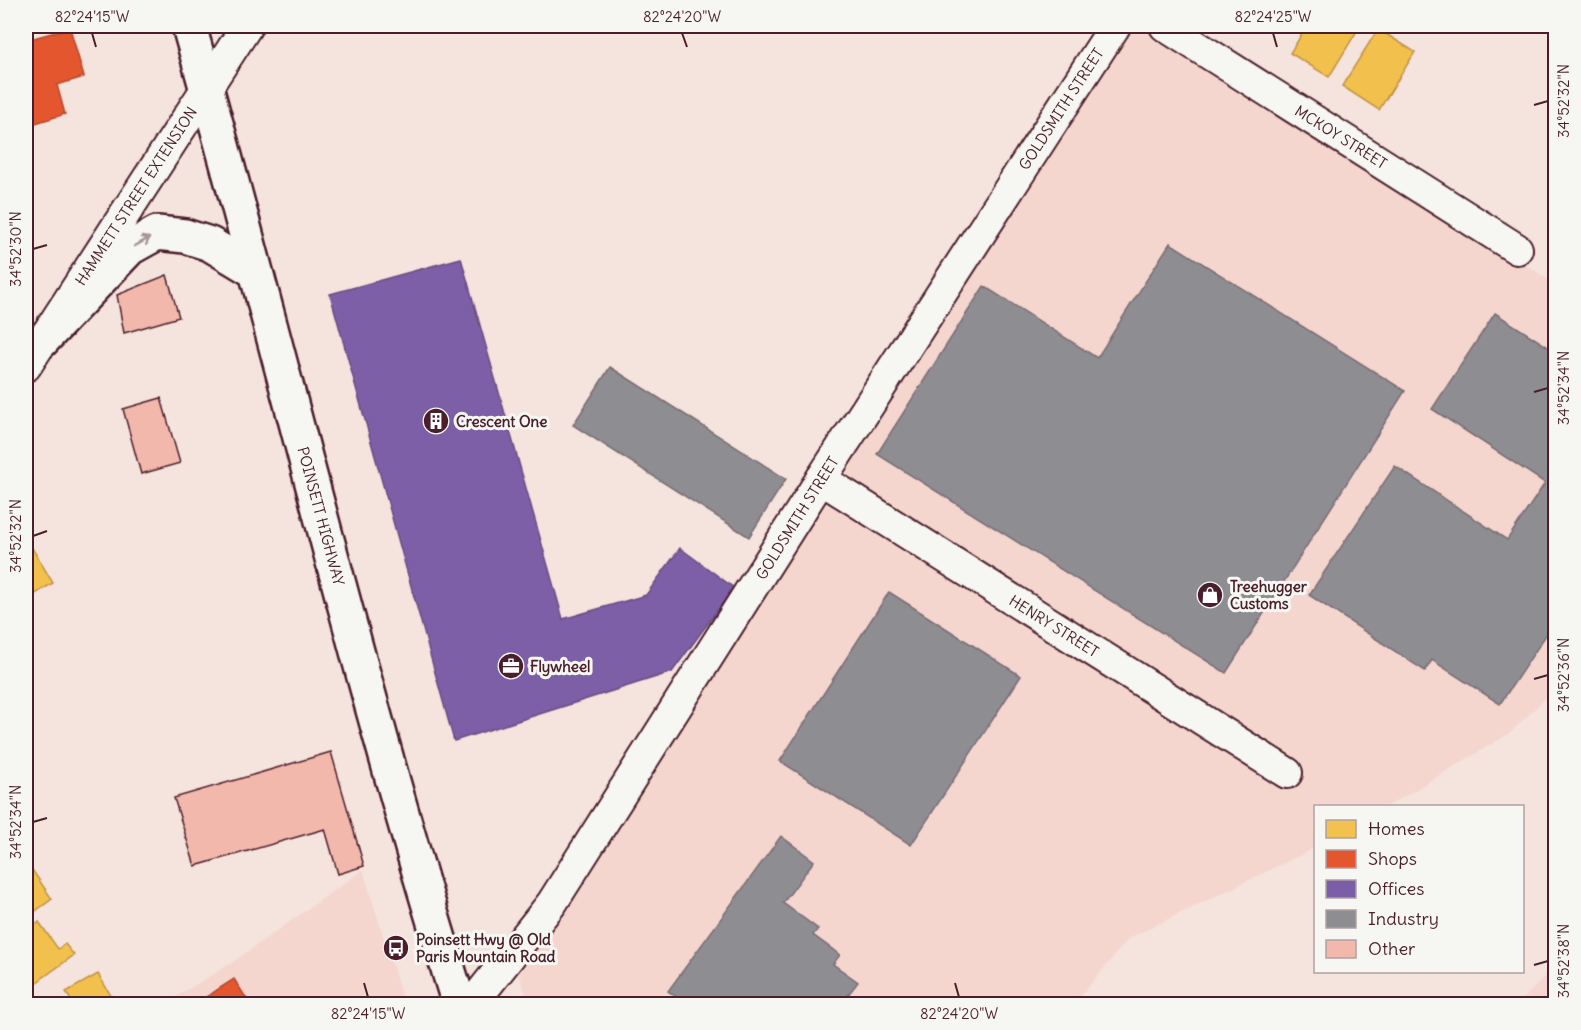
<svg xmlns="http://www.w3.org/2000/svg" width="1581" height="1030" font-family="Delius,sans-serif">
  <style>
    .built { fill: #f4d6ce }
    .homes { fill: #f2c14e; stroke: #c09044; stroke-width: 1.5 }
    .shops { fill: #e4572e; stroke: #b6462d; stroke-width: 1.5 }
    .offices { fill: #7b5ea7; stroke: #6c4b82; stroke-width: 1.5 }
    .industry { fill: #8d8d92; stroke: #796c73; stroke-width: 1.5 }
    .building { fill: #f2b8ab; stroke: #4a1f2b; stroke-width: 1.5 }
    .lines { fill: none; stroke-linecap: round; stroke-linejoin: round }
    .minor-casing { stroke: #4a1f2b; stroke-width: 34 }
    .trunk-casing { stroke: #4a1f2b; stroke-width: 38 }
    .minor { stroke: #f6f6f2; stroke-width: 30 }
    .trunk { stroke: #f6f6f2; stroke-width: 33 }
    .oneway { stroke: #a99598 }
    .ticks { fill: none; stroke: #4a1f2b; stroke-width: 2 }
    .labels { text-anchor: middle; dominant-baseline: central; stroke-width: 6; stroke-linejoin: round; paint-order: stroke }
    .street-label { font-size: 15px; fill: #4a1f2b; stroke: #f6f6f2 }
    .poi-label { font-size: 15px; font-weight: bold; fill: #4a1f2b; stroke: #f6f6f2; text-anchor: start }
    .neatline { fill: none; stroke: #4a1f2b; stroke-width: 2 }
    .ticks-label { font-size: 15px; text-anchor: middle; fill: #4a1f2b }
  </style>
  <rect width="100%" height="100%" fill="#f5e3dd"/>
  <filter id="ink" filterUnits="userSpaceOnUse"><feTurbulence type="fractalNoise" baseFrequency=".0167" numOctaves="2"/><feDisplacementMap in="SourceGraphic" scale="12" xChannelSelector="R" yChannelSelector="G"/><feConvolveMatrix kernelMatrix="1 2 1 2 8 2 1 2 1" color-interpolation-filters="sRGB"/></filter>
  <g filter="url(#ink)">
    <g class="built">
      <path d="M 1128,26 L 1160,26 L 1555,284 L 1555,688 L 1510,733 L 1388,806 L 1316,806 L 1315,848 L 1129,938 L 1074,1004 L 529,1004 L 517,968 Z"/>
      <path d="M 363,870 L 404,1004 L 164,1004 L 230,964 Z"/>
      <path d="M 1555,965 L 1555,1004 L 1519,1004 Z"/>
    </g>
    <g class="homes">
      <path d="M 1307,26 L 1360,26 L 1329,77 L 1290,53 Z"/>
      <path d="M 1378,29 L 1415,52 L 1379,110 L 1342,86 Z"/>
      <path d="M 26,538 L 53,583 L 26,600 Z"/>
      <path d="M 26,861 L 52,899 L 26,918 Z"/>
      <path d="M 39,922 L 58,949 L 65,944 L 74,955 L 26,990 L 26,932 Z"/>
      <path d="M 98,974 L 116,1004 L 73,1004 L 66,992 Z"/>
    </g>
    <g class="shops">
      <path d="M 70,28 L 84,77 L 57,85 L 65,114 L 26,126 L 26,40 Z"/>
      <path d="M 234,979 L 250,1004 L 195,1004 Z"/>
    </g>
    <path class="offices" d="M 461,258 L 563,619 L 646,595 L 680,548 L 734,588 L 672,672 L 454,741 L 330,294 Z"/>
    <g class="industry">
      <path d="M 1170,243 L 1405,391 L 1226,673 L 877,454 L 984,286 L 1097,358 Z"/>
      <path d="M 1495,313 L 1556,352 L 1556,620 L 1500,704 L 1432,660 L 1425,671 L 1309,595 L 1395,466 L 1507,540 L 1545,483 L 1432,409 Z"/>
      <path d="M 610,367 L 786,479 L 749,537 L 573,425 Z"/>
      <path d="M 889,592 L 1021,676 L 911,845 L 780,761 Z"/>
      <path d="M 781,836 L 814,861 L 783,903 L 818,929 L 813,935 L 840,955 L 833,964 L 858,982 L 841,1004 L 686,1004 L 668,991 Z"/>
    </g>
    <g class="building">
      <path d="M 167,275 L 179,317 L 124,333 L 117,295 Z"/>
      <path d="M 161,398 L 180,463 L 141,474 L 123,409 Z"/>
      <path d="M 331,752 L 364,866 L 338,874 L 325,829 L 195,866 L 174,798 Z"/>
    </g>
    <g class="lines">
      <g class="minor-casing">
        <g id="minor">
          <path d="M 1165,26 L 1517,249"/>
          <path d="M 26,366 L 247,26"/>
          <path d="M 821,479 L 1287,773"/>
          <path d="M 472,1004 L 552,903 L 821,479 L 1115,26"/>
        </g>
      </g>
      <g class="trunk-casing">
        <g id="trunk">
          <path d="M 189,26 C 281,351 358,681 459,1004"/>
          <path d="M 41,342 L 130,248 L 157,233 L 185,236 L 210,244 L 255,271"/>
        </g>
      </g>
      <use href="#minor" class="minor"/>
      <use href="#trunk" class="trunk"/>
    </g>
    <defs><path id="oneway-shaft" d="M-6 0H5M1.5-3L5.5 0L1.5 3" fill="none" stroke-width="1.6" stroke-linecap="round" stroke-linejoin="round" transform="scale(1.5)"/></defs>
    <use class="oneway" href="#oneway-shaft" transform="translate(142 242) rotate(-29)"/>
  </g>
  <path class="ticks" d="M 92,33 L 96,47M 682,33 L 687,47M 1273,33 L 1277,47M 1534,105 L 1548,101M 33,249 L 47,245M 1534,392 L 1548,388M 33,536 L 47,531M 1534,679 L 1548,675M 33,822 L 47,818M 1534,965 L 1548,961M 364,983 L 368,997M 955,983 L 959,997"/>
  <defs>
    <g id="building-disc" transform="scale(1.35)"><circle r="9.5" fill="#4a1f2b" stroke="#f6f6f2"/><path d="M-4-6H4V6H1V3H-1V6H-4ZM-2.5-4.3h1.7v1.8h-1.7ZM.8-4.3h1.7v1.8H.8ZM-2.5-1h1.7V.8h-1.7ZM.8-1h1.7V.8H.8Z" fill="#fff"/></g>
    <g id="shop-disc" transform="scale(1.35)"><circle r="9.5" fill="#4a1f2b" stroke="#f6f6f2"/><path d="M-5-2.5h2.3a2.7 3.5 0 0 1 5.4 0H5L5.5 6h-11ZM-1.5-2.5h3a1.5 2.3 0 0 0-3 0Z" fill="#fff"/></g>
    <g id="office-disc" transform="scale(1.35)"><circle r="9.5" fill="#4a1f2b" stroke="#f6f6f2"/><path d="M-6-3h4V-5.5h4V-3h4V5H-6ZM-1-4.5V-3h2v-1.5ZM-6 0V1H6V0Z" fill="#fff"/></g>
    <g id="bus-disc" transform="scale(1.35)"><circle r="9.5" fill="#4a1f2b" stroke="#f6f6f2"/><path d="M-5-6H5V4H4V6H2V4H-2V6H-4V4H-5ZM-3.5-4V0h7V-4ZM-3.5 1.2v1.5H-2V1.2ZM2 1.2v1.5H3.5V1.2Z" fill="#fff"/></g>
  </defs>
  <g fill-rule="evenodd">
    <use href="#building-disc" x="436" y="421"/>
    <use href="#shop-disc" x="1210" y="595"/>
    <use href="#office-disc" x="511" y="666"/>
    <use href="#bus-disc" x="396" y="948"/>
  </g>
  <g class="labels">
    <g class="street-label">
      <text transform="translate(1061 109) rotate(-57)">GOLDSMITH STREET</text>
      <text transform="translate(1341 137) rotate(32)">MCKOY STREET</text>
      <text transform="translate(136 196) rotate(-57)">HAMMETT STREET EXTENSION</text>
      <text transform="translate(321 516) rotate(75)">POINSETT HIGHWAY</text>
      <text transform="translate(797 518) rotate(-58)">GOLDSMITH STREET</text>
      <text transform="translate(1054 626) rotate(32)">HENRY STREET</text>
    </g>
    <g class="poi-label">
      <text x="456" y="421">Crescent One</text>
      <text x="1230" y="586">Treehugger<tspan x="1230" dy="17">Customs</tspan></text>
      <text x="530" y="666">Flywheel</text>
      <text x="416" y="939">Poinsett Hwy @ Old<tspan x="416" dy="17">Paris Mountain Road</tspan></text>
    </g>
  </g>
  <rect width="1581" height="1030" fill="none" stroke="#f6f6f2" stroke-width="66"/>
  <rect x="1314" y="805" width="210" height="168" fill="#f6f6f2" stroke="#b1a0a2" stroke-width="1.5"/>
  <rect x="1326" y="820" width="30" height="18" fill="#f2c14e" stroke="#b1a0a2" stroke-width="1.5"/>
  <text x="1368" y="835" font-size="18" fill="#4a1f2b">Homes</text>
  <rect x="1326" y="850" width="30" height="18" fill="#e4572e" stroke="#b1a0a2" stroke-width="1.5"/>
  <text x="1368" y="865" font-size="18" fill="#4a1f2b">Shops</text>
  <rect x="1326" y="880" width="30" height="18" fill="#7b5ea7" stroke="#b1a0a2" stroke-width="1.5"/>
  <text x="1368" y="895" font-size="18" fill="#4a1f2b">Offices</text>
  <rect x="1326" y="910" width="30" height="18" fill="#8d8d92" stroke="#b1a0a2" stroke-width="1.5"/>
  <text x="1368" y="925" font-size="18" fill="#4a1f2b">Industry</text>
  <rect x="1326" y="940" width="30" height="18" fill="#f2b8ab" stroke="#b1a0a2" stroke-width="1.5"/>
  <text x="1368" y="955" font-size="18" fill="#4a1f2b">Other</text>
  <rect x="33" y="33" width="1515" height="964" class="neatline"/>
  <g class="ticks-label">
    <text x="92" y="22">82°24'15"W</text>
    <text x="682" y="22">82°24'20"W</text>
    <text x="1273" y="22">82°24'25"W</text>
    <text transform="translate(1564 101) rotate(-90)" y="5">34°52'32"N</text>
    <text transform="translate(16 249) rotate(-90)" y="5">34°52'30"N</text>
    <text transform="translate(1564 388) rotate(-90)" y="5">34°52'34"N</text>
    <text transform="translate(16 536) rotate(-90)" y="5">34°52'32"N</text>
    <text transform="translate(1564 675) rotate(-90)" y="5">34°52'36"N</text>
    <text transform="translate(16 822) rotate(-90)" y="5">34°52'34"N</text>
    <text transform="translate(1564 961) rotate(-90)" y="5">34°52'38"N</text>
    <text x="368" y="1019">82°24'15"W</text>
    <text x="959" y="1019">82°24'20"W</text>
  </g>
</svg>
